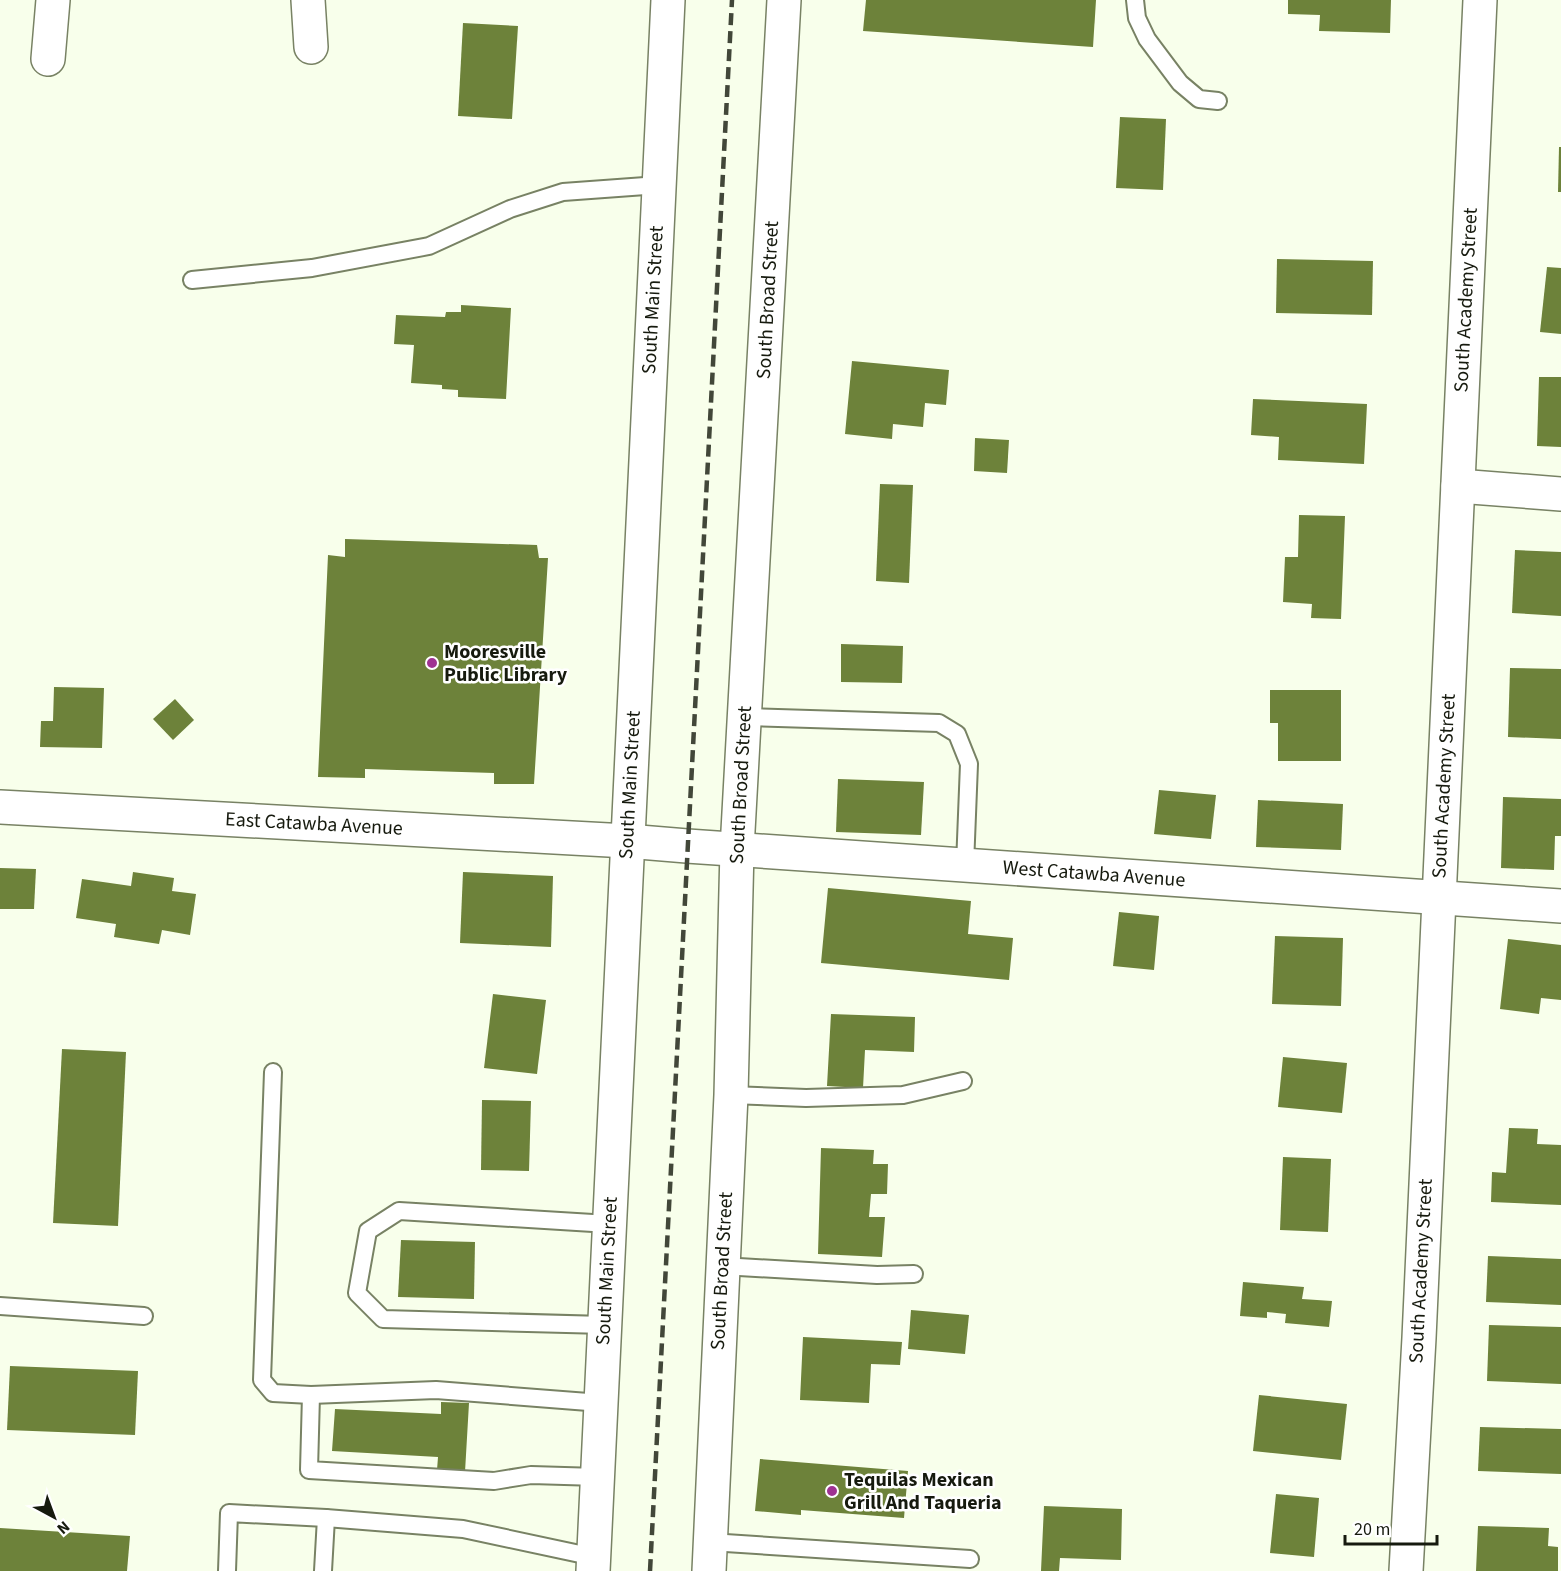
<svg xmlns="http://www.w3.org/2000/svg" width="1561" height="1571" font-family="'Source Sans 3',sans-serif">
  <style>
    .building { fill: #6d823a }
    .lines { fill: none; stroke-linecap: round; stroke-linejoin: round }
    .lane-casing { stroke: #788264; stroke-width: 20 }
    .street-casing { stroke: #788264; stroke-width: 36 }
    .secondary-casing { stroke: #788264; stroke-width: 36 }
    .primary-casing { stroke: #788264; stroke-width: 36 }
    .lane { stroke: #fff; stroke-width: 16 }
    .street { stroke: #fff; stroke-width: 33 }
    .secondary { stroke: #fff; stroke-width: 33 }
    .primary { stroke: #fff; stroke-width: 33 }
    .rail { stroke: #424739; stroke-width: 4.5; stroke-dasharray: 12 6; stroke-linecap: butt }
    .poi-dot { fill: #9f3292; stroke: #fff; stroke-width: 2 }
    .labels { text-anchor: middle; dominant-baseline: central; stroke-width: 5; stroke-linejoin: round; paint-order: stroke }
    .street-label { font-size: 20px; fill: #161a0e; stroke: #fff }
    .poi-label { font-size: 20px; font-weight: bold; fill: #161a0e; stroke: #fff; text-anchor: start }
  </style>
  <rect width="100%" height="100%" fill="#f8ffeb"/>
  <g class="building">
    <path d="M 866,0 L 1096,0 L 1093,47 L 863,31 Z"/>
    <path d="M 1288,0 L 1391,0 L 1390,33 L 1319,31 L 1320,15 L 1288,14 Z"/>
    <path d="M 463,23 L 518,26 L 512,119 L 458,116 Z"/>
    <path d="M 1120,117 L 1166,119 L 1163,190 L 1116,188 Z"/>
    <path d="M 1559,147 L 1561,147 L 1561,192 L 1558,192 Z"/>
    <path d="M 1277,259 L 1373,261 L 1372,315 L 1276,313 Z"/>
    <path d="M 1547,267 L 1561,268 L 1561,334 L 1540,332 Z"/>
    <path d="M 461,305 L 511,308 L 506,399 L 458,397 L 458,390 L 442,389 L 442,385 L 411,383 L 414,345 L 394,344 L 396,315 L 445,317 L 446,312 L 461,312 Z"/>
    <path d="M 852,361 L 949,370 L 946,405 L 925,403 L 923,427 L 893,424 L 892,439 L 845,434 Z"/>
    <path d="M 1539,377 L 1561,377 L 1561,447 L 1537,446 Z"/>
    <path d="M 1253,399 L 1367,404 L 1364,464 L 1278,460 L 1279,437 L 1251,435 Z"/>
    <path d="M 975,438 L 1009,440 L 1007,473 L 974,471 Z"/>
    <path d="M 880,484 L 913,485 L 909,583 L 876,581 Z"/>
    <path d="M 1299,515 L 1345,516 L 1341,619 L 1311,618 L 1312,604 L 1283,602 L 1285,557 L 1298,557 Z"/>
    <path d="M 345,539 L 537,545 L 539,558 L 548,558 L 534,784 L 494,784 L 494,773 L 365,769 L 365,778 L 318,777 L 328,555 L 345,557 Z"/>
    <path d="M 1515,550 L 1561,552 L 1561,616 L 1512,613 Z"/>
    <path d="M 841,644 L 903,646 L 902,683 L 841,682 Z"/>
    <path d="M 1510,668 L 1561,669 L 1561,739 L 1508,737 Z"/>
    <path d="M 54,687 L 104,688 L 102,748 L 40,747 L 41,721 L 53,721 Z"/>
    <path d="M 1270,690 L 1341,690 L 1341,761 L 1278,761 L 1278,723 L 1270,723 Z"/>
    <path d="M 175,699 L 194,720 L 173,740 L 153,719 Z"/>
    <path d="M 838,779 L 924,782 L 921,835 L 836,832 Z"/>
    <path d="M 1159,790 L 1216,795 L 1211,839 L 1154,834 Z"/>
    <path d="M 1503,797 L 1561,799 L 1561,836 L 1555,836 L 1554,870 L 1501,868 Z"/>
    <path d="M 1258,800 L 1343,804 L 1341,850 L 1256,847 Z"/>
    <path d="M 0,868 L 36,869 L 34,909 L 0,909 Z"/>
    <path d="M 133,872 L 174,878 L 172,891 L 196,894 L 190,935 L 162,930 L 159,944 L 114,937 L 116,924 L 76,918 L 82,879 L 131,886 Z"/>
    <path d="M 463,872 L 553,876 L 551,947 L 460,943 Z"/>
    <path d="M 828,888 L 971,901 L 968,934 L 1013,938 L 1009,980 L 821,963 Z"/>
    <path d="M 1119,912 L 1159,916 L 1154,970 L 1113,966 Z"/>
    <path d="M 1275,936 L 1343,938 L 1341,1006 L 1272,1004 Z"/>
    <path d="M 1508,939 L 1561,945 L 1561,1000 L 1541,998 L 1539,1014 L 1500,1009 Z"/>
    <path d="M 493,994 L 546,1000 L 537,1074 L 484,1068 Z"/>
    <path d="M 831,1014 L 915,1017 L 914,1052 L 865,1050 L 863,1088 L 827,1086 Z"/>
    <path d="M 62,1049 L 126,1052 L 118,1226 L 53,1223 Z"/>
    <path d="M 1283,1057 L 1347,1063 L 1342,1113 L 1278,1107 Z"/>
    <path d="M 482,1100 L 531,1101 L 529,1171 L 481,1170 Z"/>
    <path d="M 1509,1128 L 1538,1129 L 1537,1144 L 1561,1145 L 1561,1205 L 1491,1202 L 1492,1172 L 1506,1173 Z"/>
    <path d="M 821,1148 L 874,1150 L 873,1164 L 888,1164 L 887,1194 L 871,1194 L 869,1217 L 885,1217 L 882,1257 L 818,1254 Z"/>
    <path d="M 1283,1157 L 1331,1159 L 1328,1232 L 1280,1230 Z"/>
    <path d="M 401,1240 L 475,1242 L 474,1299 L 398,1297 Z"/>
    <path d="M 1488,1256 L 1561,1259 L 1561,1305 L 1486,1302 Z"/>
    <path d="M 1243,1282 L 1304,1287 L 1302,1299 L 1332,1301 L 1329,1327 L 1285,1323 L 1286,1314 L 1267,1312 L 1267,1318 L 1240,1316 Z"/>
    <path d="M 911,1310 L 969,1315 L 965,1354 L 908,1349 Z"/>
    <path d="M 1489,1325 L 1561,1327 L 1561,1384 L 1487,1381 Z"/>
    <path d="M 803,1337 L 902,1342 L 900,1365 L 871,1364 L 869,1403 L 800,1400 Z"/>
    <path d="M 10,1366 L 138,1371 L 135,1435 L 7,1430 Z"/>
    <path d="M 1259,1395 L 1347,1404 L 1341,1460 L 1253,1451 Z"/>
    <path d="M 441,1402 L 469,1403 L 465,1472 L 437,1470 L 438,1457 L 332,1451 L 335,1409 L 441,1414 Z"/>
    <path d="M 1480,1427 L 1561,1429 L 1561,1474 L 1478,1471 Z"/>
    <path d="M 760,1459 L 908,1471 L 904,1518 L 801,1510 L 801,1515 L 755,1511 Z"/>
    <path d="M 1276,1494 L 1319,1498 L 1314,1557 L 1270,1553 Z"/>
    <path d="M 1044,1506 L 1122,1509 L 1121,1560 L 1060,1558 L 1059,1571 L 1041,1571 Z"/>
    <path d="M 1478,1526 L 1549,1528 L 1548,1546 L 1558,1547 L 1558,1571 L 1476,1571 Z"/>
    <path d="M 0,1528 L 130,1536 L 127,1571 L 0,1571 Z"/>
  </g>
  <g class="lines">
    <g class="lane-casing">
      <g id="lane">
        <path d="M 1135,0 L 1137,18 L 1147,39 L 1180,83 L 1199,99 L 1218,101"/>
        <path d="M 192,280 L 312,268 L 429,246 L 510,209 L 563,192 L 659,185"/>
        <path d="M 745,717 L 939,723 L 957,734 L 969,764 L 965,865"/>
        <path d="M 273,1072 L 262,1380 L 273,1393 L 311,1395 L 436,1390 L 601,1403"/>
        <path d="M 731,1095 L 806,1098 L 903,1095 L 963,1081"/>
        <path d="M 722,1266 L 877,1275 L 914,1274"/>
        <path d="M 0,1306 L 144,1316"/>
        <path d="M 605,1325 L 383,1319 L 357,1293 L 368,1231 L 399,1211 L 609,1224"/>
        <path d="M 311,1395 L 309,1470 L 494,1481 L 531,1475 L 598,1477"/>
        <path d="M 710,1542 L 970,1559"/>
        <path d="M 227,1571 L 229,1513 L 326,1518 L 463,1529 L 594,1557"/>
        <path d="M 323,1571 L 326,1518"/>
      </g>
    </g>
    <g class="street-casing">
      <g id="street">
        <path d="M 308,0 L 311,47"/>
        <path d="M 48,59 L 53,0"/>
        <path d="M 1458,486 L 1561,494"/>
        <path d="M 0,807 L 627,841 L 687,846 L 1561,906"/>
        <path d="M 1406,1571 L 1419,1338 L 1480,0"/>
      </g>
    </g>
    <g class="secondary-casing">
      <path id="secondary" d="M 709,1571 L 731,1095 L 737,849 L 784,0"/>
    </g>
    <g class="primary-casing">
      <path id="primary" d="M 593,1571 L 668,0"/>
    </g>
    <use href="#lane" class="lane"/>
    <use href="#street" class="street"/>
    <use href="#secondary" class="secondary"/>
    <use href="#primary" class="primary"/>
    <path class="rail" d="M 650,1571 L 732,0"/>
  </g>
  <g class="poi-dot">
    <circle cx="432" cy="663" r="6"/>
    <circle cx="832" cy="1491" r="6"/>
  </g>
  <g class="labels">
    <g class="street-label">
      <text transform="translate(653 300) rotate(-87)">South Main Street</text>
      <text transform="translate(768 300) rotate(-87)">South Broad Street</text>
      <text transform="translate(1466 300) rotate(-87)">South Academy Street</text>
      <text transform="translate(630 785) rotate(-87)">South Main Street</text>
      <text transform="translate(741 785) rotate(-87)">South Broad Street</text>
      <text transform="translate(1444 786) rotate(-87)">South Academy Street</text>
      <text transform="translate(314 824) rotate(3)">East Catawba Avenue</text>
      <text transform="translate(1094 874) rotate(4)">West Catawba Avenue</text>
      <text transform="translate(607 1271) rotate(-87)">South Main Street</text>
      <text transform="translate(722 1271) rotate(-87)">South Broad Street</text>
      <text transform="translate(1421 1271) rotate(-87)">South Academy Street</text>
    </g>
    <g class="poi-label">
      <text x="444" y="652">Mooresville<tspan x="444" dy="23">Public Library</tspan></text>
      <text x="844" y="1480">Tequilas Mexican<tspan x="844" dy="23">Grill And Taqueria</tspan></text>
    </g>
  </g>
  <g transform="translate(54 1517) rotate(139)" stroke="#ffffff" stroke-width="4.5" paint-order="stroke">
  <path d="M0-4.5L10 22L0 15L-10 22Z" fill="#161a0e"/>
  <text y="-9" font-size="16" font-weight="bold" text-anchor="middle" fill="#161a0e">N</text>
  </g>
  <path d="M1345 1535v9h92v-9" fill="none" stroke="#161a0e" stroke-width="3"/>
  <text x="1354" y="1535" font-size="18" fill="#161a0e" stroke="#ffffff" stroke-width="4.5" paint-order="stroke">20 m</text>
</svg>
